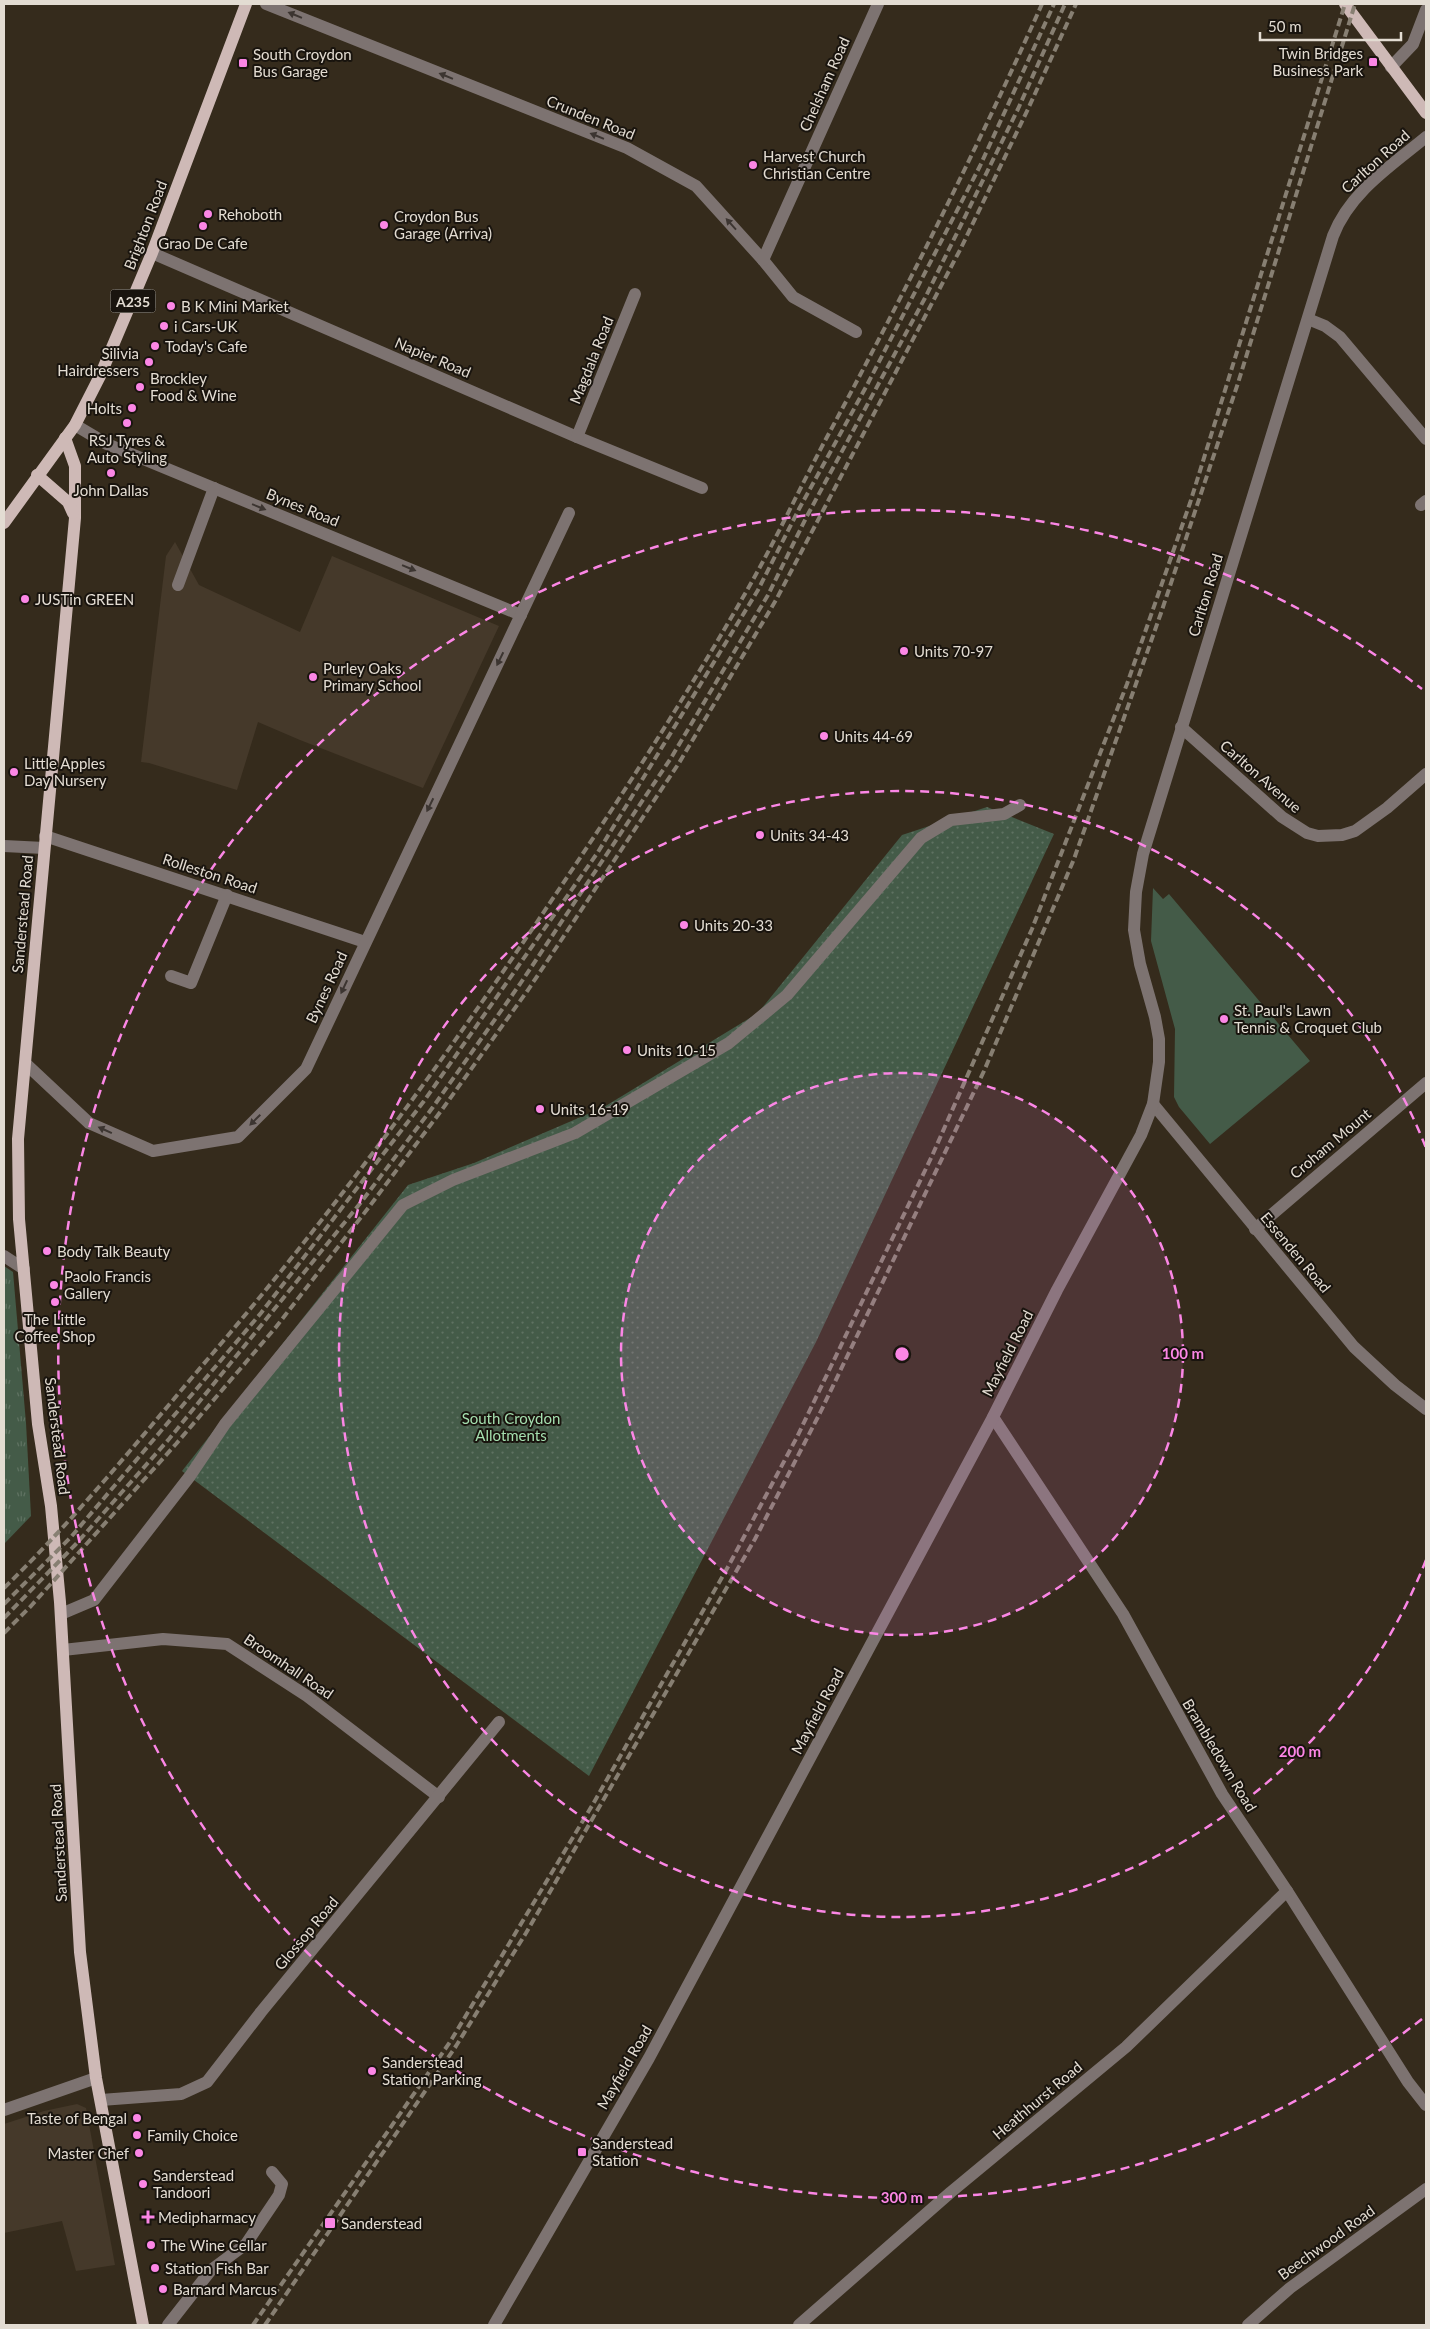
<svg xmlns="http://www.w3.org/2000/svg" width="1430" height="2329" font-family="Lato,sans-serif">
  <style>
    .education { fill: #45392a }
    .grass { fill: #445b48 }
    .park { fill: url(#park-tufts) }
    .garden { fill: url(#garden-dots) }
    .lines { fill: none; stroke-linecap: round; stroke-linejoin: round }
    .minor { stroke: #7d7371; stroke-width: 12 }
    .major { stroke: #ceb9b6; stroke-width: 12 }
    .rail { stroke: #877f72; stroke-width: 4; stroke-dasharray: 8 4; stroke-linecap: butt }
    .oneway { fill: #3c3531 }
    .ring { fill: none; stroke: #fb86e5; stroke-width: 2.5; stroke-dasharray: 9 6 }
    .poi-dot { fill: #fb86e5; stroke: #19140e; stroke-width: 2 }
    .labels { text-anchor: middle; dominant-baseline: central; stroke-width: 4; stroke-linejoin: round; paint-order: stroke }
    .shield { fill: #19140e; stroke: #a6a097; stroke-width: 1 }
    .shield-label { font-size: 14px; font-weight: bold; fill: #e3dcd2 }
    .poi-label { font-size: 15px; fill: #e3dcd2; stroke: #19140e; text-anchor: start }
    .street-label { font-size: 15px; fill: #e3dcd2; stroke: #19140e }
    .park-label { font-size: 15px; fill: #a5dfaf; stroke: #19140e }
    .centre { fill: #fb86e5; stroke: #19140e; stroke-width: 2.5 }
    .ring-label { font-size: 15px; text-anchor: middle; font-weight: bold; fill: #fb86e5; stroke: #19140e; stroke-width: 4; stroke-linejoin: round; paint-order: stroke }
  </style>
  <defs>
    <pattern id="park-tufts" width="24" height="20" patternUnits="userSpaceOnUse" patternTransform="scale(1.25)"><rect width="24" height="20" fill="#445b48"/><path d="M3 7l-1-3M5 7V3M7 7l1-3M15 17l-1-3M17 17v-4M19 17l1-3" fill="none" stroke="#5f7262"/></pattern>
    <pattern id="garden-dots" width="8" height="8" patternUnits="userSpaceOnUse" patternTransform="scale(1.25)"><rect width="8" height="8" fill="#445b48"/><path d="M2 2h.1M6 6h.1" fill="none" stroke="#5f7262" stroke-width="1.8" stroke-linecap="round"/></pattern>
  </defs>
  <rect width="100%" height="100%" fill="#352b1c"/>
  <g class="education">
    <path d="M 175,542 L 199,585 L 300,632 L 332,556 L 499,626 L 423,788 L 300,740 L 258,722 L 237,790 L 149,763 L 141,762 L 166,556 Z"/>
    <path d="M 77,2104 L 86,2108 L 115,2265 L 76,2271 L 62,2221 L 4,2233 L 4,2124 L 44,2111 Z"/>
  </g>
  <path class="grass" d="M 1153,888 L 1163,899 L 1169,894 L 1310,1061 L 1210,1144 L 1179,1107 L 1174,1097 L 1175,1029 L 1151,941 Z"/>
  <path class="park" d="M 4,1266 L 13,1272 L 26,1423 L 31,1516 L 4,1544 Z"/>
  <path class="garden" d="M 987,807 L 1054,834 L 816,1342 L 589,1776 L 182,1471 L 408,1185 L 474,1163 L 604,1107 L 758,1013 L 902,835 Z"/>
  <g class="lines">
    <g class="minor">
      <path d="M 266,4 L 627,148 L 696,186 L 763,260 L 793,297 L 856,332"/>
      <path d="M 1391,67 L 1413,44 L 1426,10"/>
      <path d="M 152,253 L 577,437 L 702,488"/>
      <path d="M 763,260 L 878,4"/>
      <path d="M 1308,319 L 1325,326 L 1340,337 L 1426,439"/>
      <path d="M 75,425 L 107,444 L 521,615"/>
      <path d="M 577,437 L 635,294"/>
      <path d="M 1421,505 L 1426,501"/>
      <path d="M 178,585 L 214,488"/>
      <path d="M 1181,727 L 1282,817 L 1307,833 L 1318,836 L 1342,835 L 1355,831 L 1387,808 L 1426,774"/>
      <path d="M 45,836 L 365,942"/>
      <path d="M 4,846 L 44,848"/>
      <path d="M 171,976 L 191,983 L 227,895"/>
      <path d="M 26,1064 L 89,1123 L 153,1151 L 238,1137 L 306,1069 L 569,513"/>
      <path d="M 1153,1104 L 1354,1347 L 1395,1385 L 1426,1409"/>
      <path d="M 1255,1229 L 1426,1083"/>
      <path d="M 4,1256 L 24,1269"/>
      <path d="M 993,1417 L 1123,1614 L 1222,1794 L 1287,1891 L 1408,2082 L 1426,2105"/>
      <path d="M 61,1614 L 94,1600 L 190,1476 L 225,1424 L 403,1205 L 453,1180 L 575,1133 L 729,1043 L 787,995 L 921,838 L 951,820 L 1004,814 L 1020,805"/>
      <path d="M 63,1650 L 163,1639 L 227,1644 L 307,1696 L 439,1797"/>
      <path d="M 101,2100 L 181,2094 L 207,2082 L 261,2012 L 499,1722"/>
      <path d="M 4,2110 L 96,2078"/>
      <path d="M 168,2325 L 211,2270 L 246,2244 L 279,2195 L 282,2184 L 272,2172"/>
      <path d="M 494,2325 L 649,2058 L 993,1417 L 1057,1290 L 1141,1135 L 1153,1104 L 1159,1062 L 1159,1039 L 1155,1017 L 1140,964 L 1134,930 L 1136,892 L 1143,854 L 1333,236 C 1350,192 1391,166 1426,137"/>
      <path d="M 799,2325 L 951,2192 L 1126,2047 L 1287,1891"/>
      <path d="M 1248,2325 L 1290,2288 L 1426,2189"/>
    </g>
    <g class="major">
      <path d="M 1345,4 L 1426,113"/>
      <path d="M 65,438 L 75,466 L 75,518 L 18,1139 L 19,1219 L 38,1424 L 51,1506 L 60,1602 L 80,1952 L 96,2078 L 143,2325"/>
      <path d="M 37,475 L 68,502 L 73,513"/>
      <path d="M 4,523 L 75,425 L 100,376 L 152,253 L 246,4"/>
    </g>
    <g class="rail">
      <path d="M 4,1588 C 75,1519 137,1442 201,1367 C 322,1227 431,1078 535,925 C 610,814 684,701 750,585 C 780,532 805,477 834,424 C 908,286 978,147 1042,4"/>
      <path d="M 4,1604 L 71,1537 L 261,1313 L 424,1101 L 598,852 L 758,590 L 799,509 L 866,387 L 980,166 L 1054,4"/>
      <path d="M 4,1618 L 76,1544 L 169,1439 L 362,1201 L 433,1107 L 520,984 L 671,758 L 768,595 L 807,516 L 925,298 L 1018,109 L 1065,4"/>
      <path d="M 4,1633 L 31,1606 L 176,1444 L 276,1327 L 369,1207 L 441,1111 L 528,990 L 679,763 L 776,600 L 961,248 L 1028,109 L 1076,4"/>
      <path d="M 253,2325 L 450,2042 L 593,1804 L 729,1565 L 797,1437 L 932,1156 L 1032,929 L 1127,684 L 1190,503 L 1345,4"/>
      <path d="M 265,2325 L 456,2046 L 526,1933 L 755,1539 L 820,1413 L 984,1071 L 1074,859 L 1161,613 L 1238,383 L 1355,4"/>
    </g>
  </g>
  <defs><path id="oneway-solid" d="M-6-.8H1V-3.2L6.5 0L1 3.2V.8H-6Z" transform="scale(1.25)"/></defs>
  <g class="oneway">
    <use href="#oneway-solid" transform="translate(295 15) rotate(-158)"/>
    <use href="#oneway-solid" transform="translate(446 76) rotate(-158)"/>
    <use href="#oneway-solid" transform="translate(597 136) rotate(-158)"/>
    <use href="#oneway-solid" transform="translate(731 224) rotate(-132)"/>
    <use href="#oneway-solid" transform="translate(259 507) rotate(22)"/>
    <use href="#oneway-solid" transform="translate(409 568) rotate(22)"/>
    <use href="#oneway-solid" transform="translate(500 659) rotate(116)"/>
    <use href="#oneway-solid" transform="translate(430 805) rotate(116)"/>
    <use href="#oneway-solid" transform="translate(344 987) rotate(115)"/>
    <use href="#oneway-solid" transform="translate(255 1120) rotate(135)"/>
    <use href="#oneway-solid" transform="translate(105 1130) rotate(-156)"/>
  </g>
  <circle cx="902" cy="1354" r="281" fill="#fb86e5" fill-opacity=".12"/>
  <g class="ring">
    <circle cx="902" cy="1354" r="281"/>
    <path d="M1426 1560A563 563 0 1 1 1426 1148"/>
    <path d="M1422 2019A844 844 0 1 1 1422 689"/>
  </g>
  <g class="poi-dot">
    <rect x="1368" y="57" width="10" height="10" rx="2.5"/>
    <rect x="238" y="58" width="10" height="10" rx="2.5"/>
    <circle cx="753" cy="165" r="5"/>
    <circle cx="208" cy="214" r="5"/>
    <circle cx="384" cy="225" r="5"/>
    <circle cx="203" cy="226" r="5"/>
    <circle cx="171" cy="306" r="5"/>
    <circle cx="164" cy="326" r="5"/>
    <circle cx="155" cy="346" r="5"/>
    <circle cx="149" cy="362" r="5"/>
    <circle cx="140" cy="387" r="5"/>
    <circle cx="132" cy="408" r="5"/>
    <circle cx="127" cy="423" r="5"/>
    <circle cx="111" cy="473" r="5"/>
    <circle cx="25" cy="599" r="5"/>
    <circle cx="904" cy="651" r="5"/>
    <circle cx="313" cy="677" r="5"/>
    <circle cx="824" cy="736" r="5"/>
    <circle cx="14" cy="772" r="5"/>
    <circle cx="760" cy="835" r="5"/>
    <circle cx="684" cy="925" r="5"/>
    <circle cx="1224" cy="1019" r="5"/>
    <circle cx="627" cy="1050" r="5"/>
    <circle cx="540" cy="1109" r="5"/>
    <circle cx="47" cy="1251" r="5"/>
    <circle cx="54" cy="1285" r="5"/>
    <circle cx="55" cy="1302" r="5"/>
    <circle cx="372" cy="2071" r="5"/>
    <circle cx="137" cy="2118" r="5"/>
    <circle cx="137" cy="2135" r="5"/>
    <rect x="577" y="2147" width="10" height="10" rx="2.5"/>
    <circle cx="139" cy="2153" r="5"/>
    <circle cx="143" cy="2184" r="5"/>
    <path d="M145.5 2209.5h5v5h5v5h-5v5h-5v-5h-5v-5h5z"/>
    <rect x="324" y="2217" width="12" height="12" rx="2.5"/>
    <circle cx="151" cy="2245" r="5"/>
    <circle cx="155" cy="2268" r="5"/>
    <circle cx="163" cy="2289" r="5"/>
  </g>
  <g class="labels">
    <rect class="shield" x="110.5" y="289.5" width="45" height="23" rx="4"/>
    <g class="shield-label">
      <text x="133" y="301">A235</text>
    </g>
    <g class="poi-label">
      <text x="1363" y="53" text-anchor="end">Twin Bridges<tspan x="1363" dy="17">Business Park</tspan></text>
      <text x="253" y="54">South Croydon<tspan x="253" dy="17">Bus Garage</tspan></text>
      <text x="763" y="156">Harvest Church<tspan x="763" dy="17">Christian Centre</tspan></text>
      <text x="218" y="214">Rehoboth</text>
      <text x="394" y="216">Croydon Bus<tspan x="394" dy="17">Garage (Arriva)</tspan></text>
      <text x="203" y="243" text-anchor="middle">Grao De Cafe</text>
      <text x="181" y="306">B K Mini Market</text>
      <text x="174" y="326">i Cars-UK</text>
      <text x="165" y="346">Today's Cafe</text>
      <text x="139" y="353" text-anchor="end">Silivia<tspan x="139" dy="17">Hairdressers</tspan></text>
      <text x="150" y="378">Brockley<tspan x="150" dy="17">Food &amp; Wine</tspan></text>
      <text x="122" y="408" text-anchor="end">Holts</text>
      <text x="127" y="440" text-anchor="middle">RSJ Tyres &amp;<tspan x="127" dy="17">Auto Styling</tspan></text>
      <text x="111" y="490" text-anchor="middle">John Dallas</text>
      <text x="35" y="599">JUSTin GREEN</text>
      <text x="914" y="651">Units 70-97</text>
      <text x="323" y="668">Purley Oaks<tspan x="323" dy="17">Primary School</tspan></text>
      <text x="834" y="736">Units 44-69</text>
      <text x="24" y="763">Little Apples<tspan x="24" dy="17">Day Nursery</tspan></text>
      <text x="770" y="835">Units 34-43</text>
      <text x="694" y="925">Units 20-33</text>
      <text x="1234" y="1010">St. Paul's Lawn<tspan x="1234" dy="17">Tennis &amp; Croquet Club</tspan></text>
      <text x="637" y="1050">Units 10-15</text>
      <text x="550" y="1109">Units 16-19</text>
      <text x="57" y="1251">Body Talk Beauty</text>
      <text x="64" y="1276">Paolo Francis<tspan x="64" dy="17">Gallery</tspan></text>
      <text x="55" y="1319" text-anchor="middle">The Little<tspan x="55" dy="17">Coffee Shop</tspan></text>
      <text x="382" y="2062">Sanderstead<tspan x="382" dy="17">Station Parking</tspan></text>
      <text x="127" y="2118" text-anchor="end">Taste of Bengal</text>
      <text x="147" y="2135">Family Choice</text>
      <text x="592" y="2143">Sanderstead<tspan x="592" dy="17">Station</tspan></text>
      <text x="129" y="2153" text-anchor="end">Master Chef</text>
      <text x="153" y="2175">Sanderstead<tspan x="153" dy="17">Tandoori</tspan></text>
      <text x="158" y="2217">Medipharmacy</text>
      <text x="341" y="2223">Sanderstead</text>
      <text x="161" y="2245">The Wine Cellar</text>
      <text x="165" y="2268">Station Fish Bar</text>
      <text x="173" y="2289">Barnard Marcus</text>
    </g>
    <g class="street-label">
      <text transform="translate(824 84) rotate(-66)">Chelsham Road</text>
      <text transform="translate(591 117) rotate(22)">Crunden Road</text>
      <text transform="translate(1375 161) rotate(-42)">Carlton Road</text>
      <text transform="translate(145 225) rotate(-69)">Brighton Road</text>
      <text transform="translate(433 357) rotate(23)">Napier Road</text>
      <text transform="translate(591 360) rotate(-68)">Magdala Road</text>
      <text transform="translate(303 507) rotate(22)">Bynes Road</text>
      <text transform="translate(1205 595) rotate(-73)">Carlton Road</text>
      <text transform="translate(1261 776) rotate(41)">Carlton Avenue</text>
      <text transform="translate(210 873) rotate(18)">Rolleston Road</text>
      <text transform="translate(22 914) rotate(-85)">Sanderstead Road</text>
      <text transform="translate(326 987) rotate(-65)">Bynes Road</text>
      <text transform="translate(1330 1143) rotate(-40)">Croham Mount</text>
      <text transform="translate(1296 1252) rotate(50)">Essenden Road</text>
      <text transform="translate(1007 1353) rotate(-63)">Mayfield Road</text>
      <text transform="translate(58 1436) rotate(83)">Sanderstead Road</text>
      <text transform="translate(289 1666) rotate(34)">Broomhall Road</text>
      <text transform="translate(817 1711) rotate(-62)">Mayfield Road</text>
      <text transform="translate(1220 1755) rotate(59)">Brambledown Road</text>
      <text transform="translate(58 1843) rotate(-93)">Sanderstead Road</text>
      <text transform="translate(306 1933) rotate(-50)">Glossop Road</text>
      <text transform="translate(624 2067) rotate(-60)">Mayfield Road</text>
      <text transform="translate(1037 2100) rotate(-40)">Heathhurst Road</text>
      <text transform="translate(1326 2242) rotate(-36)">Beechwood Road</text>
    </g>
    <g class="park-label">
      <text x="511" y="1418">South Croydon<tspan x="511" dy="17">Allotments</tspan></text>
    </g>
  </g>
  <circle cx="902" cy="1354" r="8" class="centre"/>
  <g class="ring-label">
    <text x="1183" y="1359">100 m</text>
    <text x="1300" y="1757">200 m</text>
    <text x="902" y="2203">300 m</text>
  </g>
  <rect width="1430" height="2329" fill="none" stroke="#e3dcd2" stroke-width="10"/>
  <path d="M1260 32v8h141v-8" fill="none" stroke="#e3dcd2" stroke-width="2.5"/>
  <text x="1268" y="32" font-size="15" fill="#e3dcd2" stroke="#19140e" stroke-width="4" paint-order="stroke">50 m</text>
</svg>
